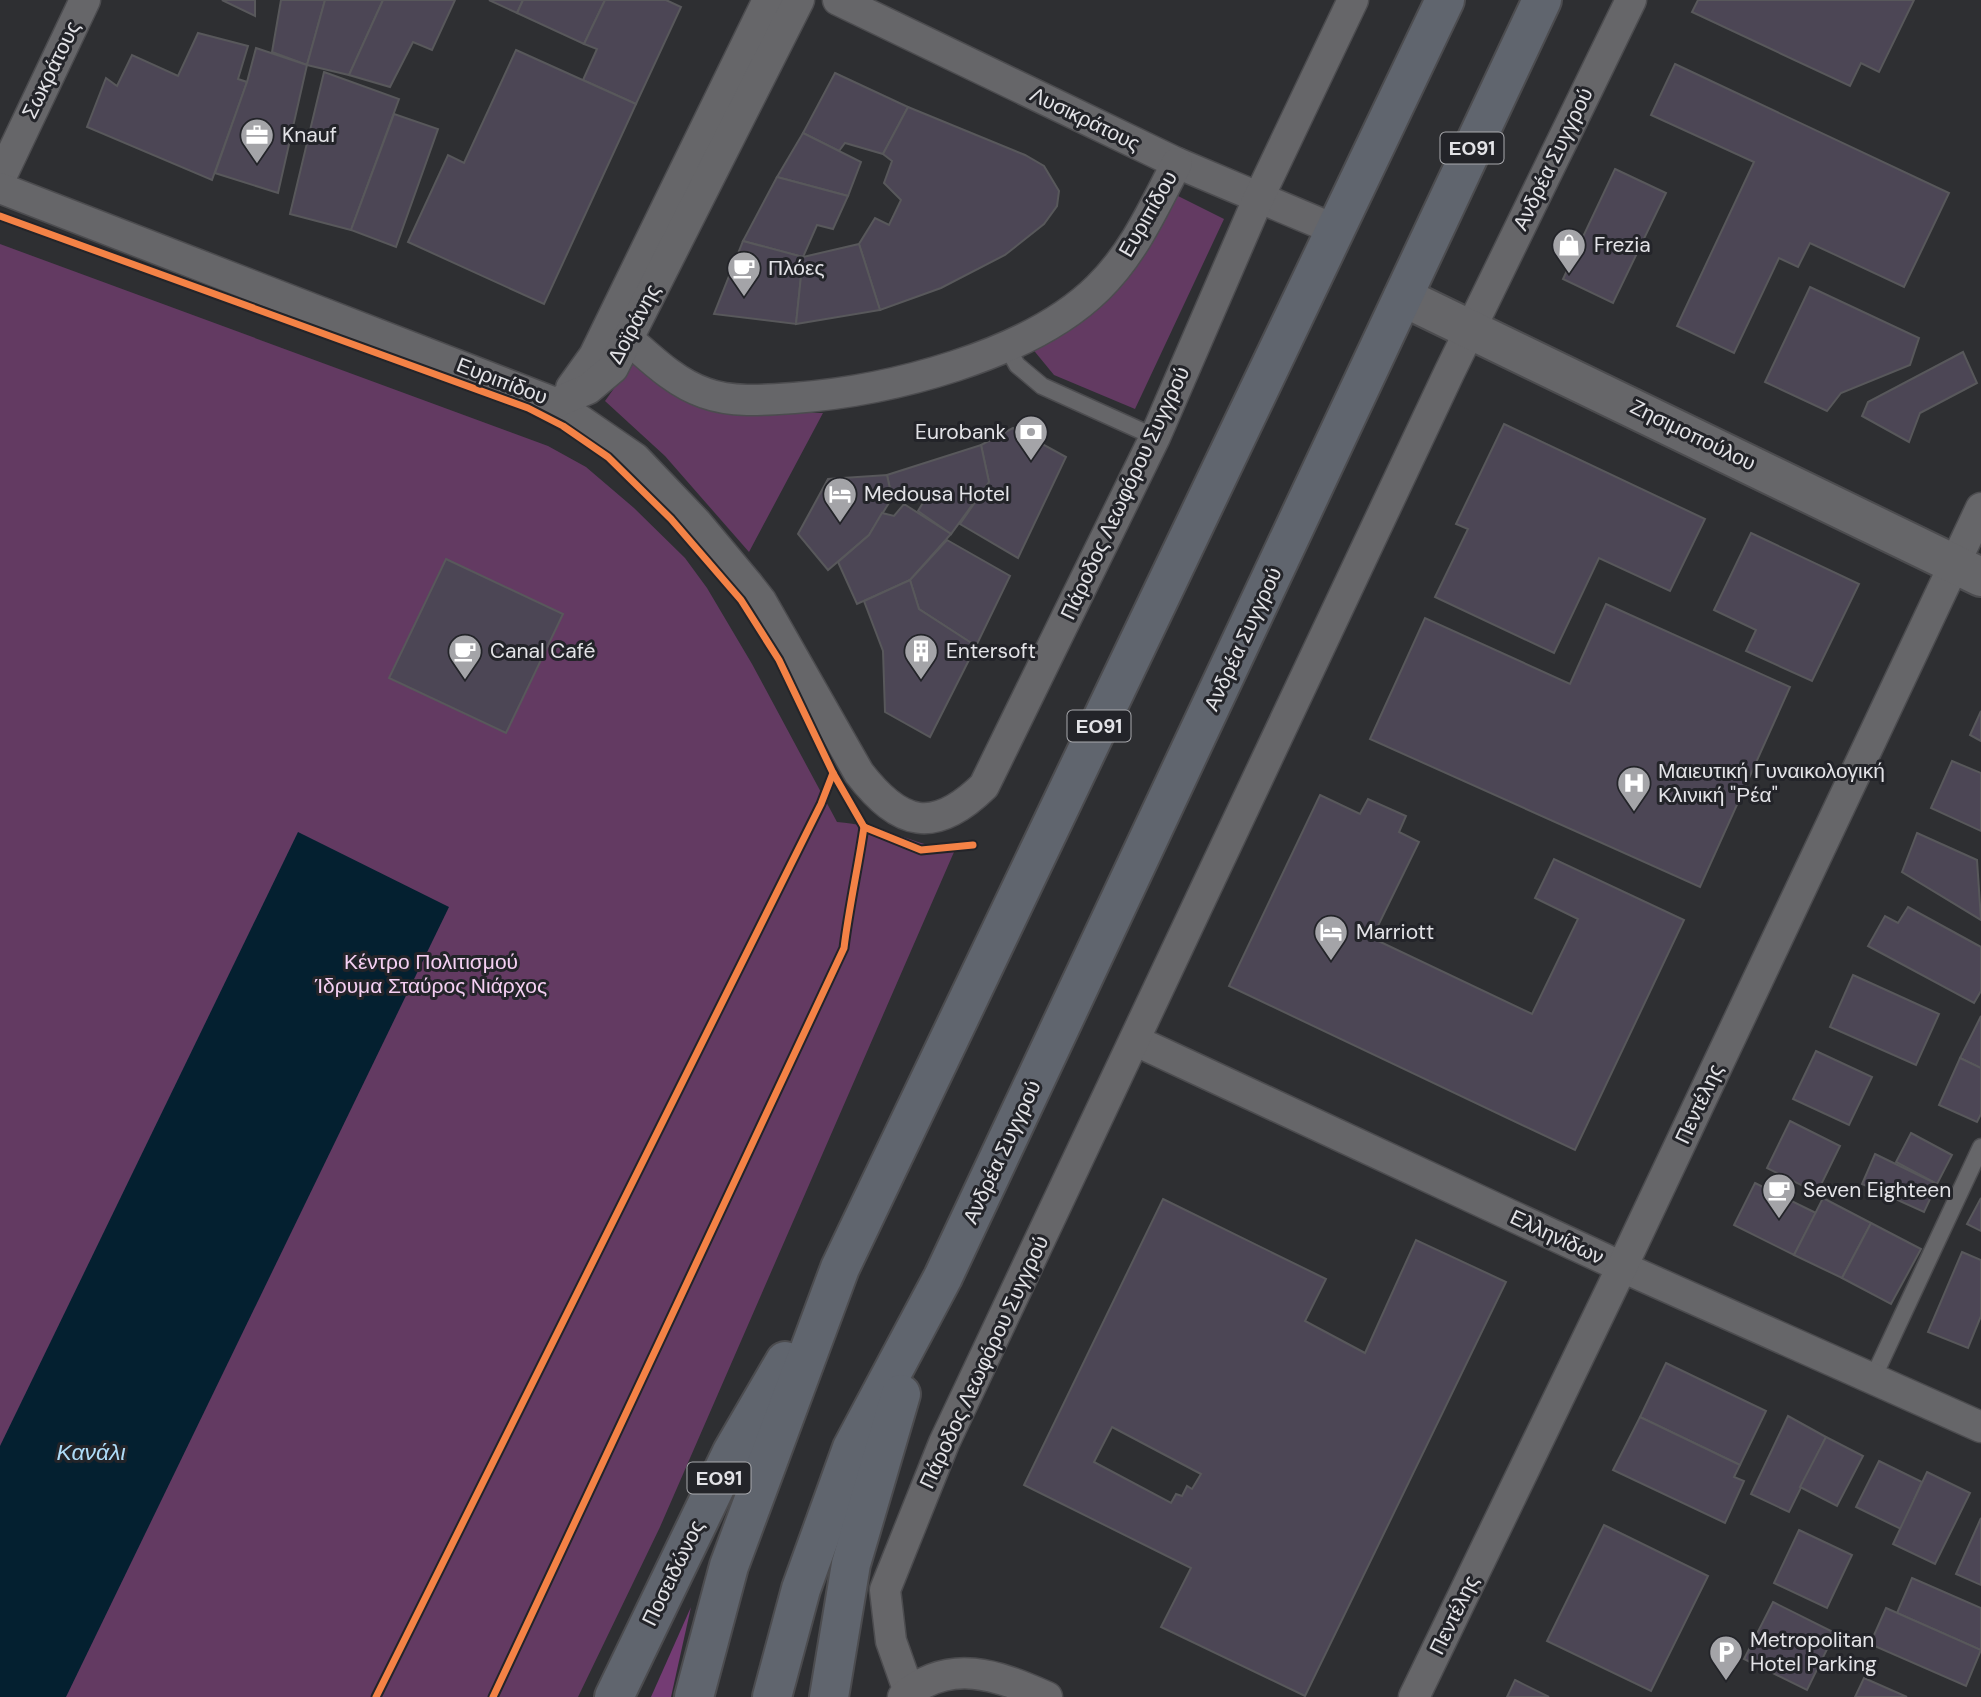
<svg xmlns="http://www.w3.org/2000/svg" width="1981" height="1697" font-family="'DM Sans',sans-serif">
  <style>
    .green { fill: #633a62 }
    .forest { fill: #743c74 }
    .water { fill: #042030 }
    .building { fill: #4c4655; stroke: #58585b; stroke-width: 2; fill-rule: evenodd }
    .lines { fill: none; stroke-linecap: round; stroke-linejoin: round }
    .lane-casing { stroke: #4c4c4f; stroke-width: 19 }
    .street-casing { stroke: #4c4c4f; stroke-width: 33 }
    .secondary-casing { stroke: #4c4c4f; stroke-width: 42 }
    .highway-casing { stroke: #4c4c4f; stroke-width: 42 }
    .lane { stroke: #666669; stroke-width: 16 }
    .street { stroke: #666669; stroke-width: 30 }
    .secondary { stroke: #666669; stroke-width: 38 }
    .highway { stroke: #60656e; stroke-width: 38 }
    .cycleway-casing { stroke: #232429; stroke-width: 11 }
    .cycleway { stroke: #f48246; stroke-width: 7 }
    .labels { text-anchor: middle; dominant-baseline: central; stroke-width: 6; stroke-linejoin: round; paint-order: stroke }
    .shield { fill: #232429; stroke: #a9aaae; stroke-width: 2 }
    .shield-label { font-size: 19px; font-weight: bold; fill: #e3e3e7 }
    .street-label { font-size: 21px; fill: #e3e3e7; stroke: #232429 }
    .poi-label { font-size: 21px; fill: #e3e3e7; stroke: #232429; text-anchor: start }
    .park-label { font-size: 21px; fill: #f5d0f3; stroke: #232429 }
    .water-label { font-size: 23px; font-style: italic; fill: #aedcf8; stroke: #232429 }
  </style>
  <rect width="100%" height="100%" fill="#2e2f32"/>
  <g class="green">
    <path d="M 1172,193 L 1224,219 L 1135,409 L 1054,375 L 1031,347 Z"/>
    <path d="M 0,244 L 548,446 L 586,467 L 634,508 L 685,558 L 707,588 L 752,664 L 837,822 C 878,825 914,843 954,852 L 660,1527 L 578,1697 L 0,1697 Z"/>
    <path d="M 632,363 L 693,401 L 760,413 L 823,413 L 749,552 L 665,456 L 605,401 Z"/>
  </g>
  <path class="forest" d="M 691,1607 L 671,1697 L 651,1697 Z"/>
  <path class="water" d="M 298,832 L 449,907 L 66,1697 L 0,1697 L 0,1446 Z"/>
  <g class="building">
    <path d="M 222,0 L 255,0 L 255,16 Z"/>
    <path d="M 281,0 L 325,0 L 307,65 L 272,52 Z"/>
    <path d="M 325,0 L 383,0 L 349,75 L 307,65 Z"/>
    <path d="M 383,0 L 455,0 L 432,50 L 413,42 L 390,87 L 349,75 Z"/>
    <path d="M 489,0 L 523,0 L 517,13 Z"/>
    <path d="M 523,0 L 605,0 L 584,44 L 517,13 Z"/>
    <path d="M 605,0 L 666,0 L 681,7 L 636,104 L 583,80 L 597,49 L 584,44 Z"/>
    <path d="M 1698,0 L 1914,0 L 1879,72 L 1861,63 L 1850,86 L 1692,12 Z"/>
    <path d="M 198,33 L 248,46 L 238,79 L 247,82 L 212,180 L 87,127 L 106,78 L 117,86 L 132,55 L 178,76 Z"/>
    <path d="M 256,48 L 307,65 L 278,193 L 215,173 L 247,82 Z"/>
    <path d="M 516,50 L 636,104 L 544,304 L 408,242 L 448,155 L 464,163 Z"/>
    <path d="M 1675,64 L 1949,193 L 1904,287 L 1810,243 L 1798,267 L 1779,258 L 1734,353 L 1677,326 L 1754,162 L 1651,115 Z"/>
    <path d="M 324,72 L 399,99 L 351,230 L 290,214 Z"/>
    <path d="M 835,73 L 908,107 L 883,154 L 845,143 L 839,151 L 803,133 Z"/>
    <path d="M 908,107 L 1025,155 L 1044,166 L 1059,191 L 1057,206 L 1044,224 L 1005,255 L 941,288 L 880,310 L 859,244 L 875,218 L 889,225 L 901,200 L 884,183 L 892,161 L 883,154 Z"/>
    <path d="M 394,114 L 438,129 L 396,247 L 351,230 Z"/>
    <path d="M 803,133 L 861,162 L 848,196 L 777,177 Z"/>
    <path d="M 1615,169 L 1666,193 L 1613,303 L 1563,279 Z"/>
    <path d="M 777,177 L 848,196 L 833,229 L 817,225 L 803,257 L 743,241 Z"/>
    <path d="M 743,241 L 803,257 L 796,324 L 714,314 Z"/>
    <path d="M 859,244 L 880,310 L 796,324 L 803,257 Z"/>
    <path d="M 1810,287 L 1919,338 L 1910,365 L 1841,393 L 1827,411 L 1765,382 Z"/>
    <path d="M 1963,352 L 1977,383 L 1920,413 L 1909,442 L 1862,416 L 1868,402 Z"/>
    <path d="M 1504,424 L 1705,519 L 1670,591 L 1599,558 L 1554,653 L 1435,597 L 1468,529 L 1456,524 Z"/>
    <path d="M 1013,428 L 1066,457 L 1018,558 L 960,524 L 989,482 L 981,445 Z"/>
    <path d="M 981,445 L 989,482 L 951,534 L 918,511 L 924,501 L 892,498 L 887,475 Z"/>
    <path d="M 887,475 L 892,498 L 869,535 L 828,570 L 798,534 L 828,479 Z"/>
    <path d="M 904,504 L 951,534 L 910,580 L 857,604 L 838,562 L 869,535 L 882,513 L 894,516 Z"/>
    <path d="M 1751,533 L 1859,584 L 1812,681 L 1746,651 L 1756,630 L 1714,610 Z"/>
    <path d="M 947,540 L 1010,576 L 976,646 L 919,609 L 910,580 Z"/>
    <path d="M 446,559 L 563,614 L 506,733 L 389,678 Z"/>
    <path d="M 910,580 L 919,609 L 976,646 L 930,737 L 885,712 L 883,651 L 864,601 Z"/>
    <path d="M 1606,604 L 1790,687 L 1700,887 L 1370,739 L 1425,618 L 1570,684 Z"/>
    <path d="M 1981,711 L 1981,741 L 1970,735 Z"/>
    <path d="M 1952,761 L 1981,773 L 1981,831 L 1931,808 Z"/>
    <path d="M 1320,795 L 1360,814 L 1368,799 L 1406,816 L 1399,832 L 1419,842 L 1372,938 L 1532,1014 L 1578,919 L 1535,898 L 1554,859 L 1684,920 L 1575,1150 L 1229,986 Z"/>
    <path d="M 1917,833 L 1977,860 L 1981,920 L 1902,872 Z"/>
    <path d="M 1908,907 L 1981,947 L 1981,991 L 1974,1003 L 1868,946 L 1885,916 L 1898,923 Z"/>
    <path d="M 1853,975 L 1939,1014 L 1916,1065 L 1830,1027 Z"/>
    <path d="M 1981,1016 L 1981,1068 L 1960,1058 Z"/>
    <path d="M 1816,1051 L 1872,1077 L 1849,1125 L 1793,1099 Z"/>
    <path d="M 1960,1058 L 1981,1068 L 1981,1114 L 1977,1122 L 1939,1105 Z"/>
    <path d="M 1790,1121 L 1840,1146 L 1817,1193 L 1767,1168 Z"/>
    <path d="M 1911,1133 L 1952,1155 L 1937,1184 L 1896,1162 Z"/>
    <path d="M 1875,1154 L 1937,1184 L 1924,1212 L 1862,1184 Z"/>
    <path d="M 1755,1183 L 1816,1213 L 1794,1255 L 1734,1225 Z"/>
    <path d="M 1823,1198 L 1871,1223 L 1842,1278 L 1794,1255 Z"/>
    <path d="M 1981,1198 L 1981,1231 L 1967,1224 Z"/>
    <path d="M 1163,1199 L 1326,1279 L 1305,1321 L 1365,1353 L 1416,1240 L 1506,1282 L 1305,1696 L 1161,1627 L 1191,1568 L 1024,1485 ZM 1112,1427 L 1201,1474 L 1192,1489 L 1187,1486 L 1182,1496 L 1176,1494 L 1171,1503 L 1094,1462 Z"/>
    <path d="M 1871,1223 L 1921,1249 L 1891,1304 L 1842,1278 Z"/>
    <path d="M 1962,1252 L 1981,1260 L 1981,1316 L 1968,1348 L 1928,1332 Z"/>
    <path d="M 1666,1363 L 1766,1411 L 1740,1465 L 1640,1417 Z"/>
    <path d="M 1788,1416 L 1826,1437 L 1789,1512 L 1751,1494 Z"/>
    <path d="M 1640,1417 L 1740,1465 L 1734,1477 L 1744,1481 L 1725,1523 L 1613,1470 Z"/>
    <path d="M 1826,1437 L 1863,1456 L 1837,1506 L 1800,1487 Z"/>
    <path d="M 1879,1461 L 1922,1482 L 1901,1529 L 1856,1507 Z"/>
    <path d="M 1927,1472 L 1970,1493 L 1935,1564 L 1893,1544 Z"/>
    <path d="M 1981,1518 L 1981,1585 L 1956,1574 Z"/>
    <path d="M 1604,1525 L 1708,1576 L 1651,1691 L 1547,1641 Z"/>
    <path d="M 1799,1530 L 1852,1555 L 1827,1608 L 1774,1583 Z"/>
    <path d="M 1912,1578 L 1981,1608 L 1981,1650 L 1897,1613 Z"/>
    <path d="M 1773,1602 L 1835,1633 L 1807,1690 L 1744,1659 Z"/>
    <path d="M 1886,1608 L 1981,1650 L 1966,1686 L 1870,1644 Z"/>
    <path d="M 1864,1678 L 1907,1697 L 1855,1697 Z"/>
    <path d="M 1515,1680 L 1549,1697 L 1507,1697 Z"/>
  </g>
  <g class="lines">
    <g class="lane-casing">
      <g id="lane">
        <path d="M 1006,345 L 1017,365 L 1042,386 L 1155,437"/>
        <path d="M 1873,1378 L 1981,1147"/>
      </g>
    </g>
    <g class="street-casing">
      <g id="street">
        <path d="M 838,0 L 1177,163 L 1336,230"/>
        <path d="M 0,179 L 85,0"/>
        <path d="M 0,188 L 555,403 L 635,458 L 697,523 L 747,583 L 761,601 L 859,773 C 900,826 934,835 984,786 L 1155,437 L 1259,197 L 1353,0"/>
        <path d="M 627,338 C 650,358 675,383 705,393 C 732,403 766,400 794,398 C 888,391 1029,356 1098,288 C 1134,253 1154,207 1177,163"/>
        <path d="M 571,388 L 594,356 L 768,0"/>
        <path d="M 555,403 L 588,389 L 613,368 L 799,0"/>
        <path d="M 1136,1041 L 1622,1267 L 1981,1427"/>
        <path d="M 909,1692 L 891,1641 L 885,1590 L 944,1443 L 1449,373 L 1631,0"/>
        <path d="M 903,1697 C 950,1657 997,1675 1047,1697"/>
        <path d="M 1414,1697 L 1622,1267 L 1981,508"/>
      </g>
    </g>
    <g class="secondary-casing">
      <path id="secondary" d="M 1403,297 L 1981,577"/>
    </g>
    <g class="highway-casing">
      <g id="highway">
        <path d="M 614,1697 L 732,1452 L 785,1361"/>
        <path d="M 694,1697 L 729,1566 L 840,1268 L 1445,0"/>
        <path d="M 772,1697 L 801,1589 L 852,1448 L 943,1277 L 1542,0"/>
        <path d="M 829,1697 L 851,1564 L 901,1394"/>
      </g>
    </g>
    <use href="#lane" class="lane"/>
    <use href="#street" class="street"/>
    <use href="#secondary" class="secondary"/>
    <use href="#highway" class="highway"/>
    <g class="cycleway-casing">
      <g id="cycleway">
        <path d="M 0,216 L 528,408 L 563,426 L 608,457 L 671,519 L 741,600 L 779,660 L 833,773 L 864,827 L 921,850 L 973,845"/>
        <path d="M 376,1697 L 821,804 L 833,773"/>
        <path d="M 493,1697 L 844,948 C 849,907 858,868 864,827"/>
      </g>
    </g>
    <use href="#cycleway" class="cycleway"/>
  </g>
  <defs>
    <g id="office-pin" transform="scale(1.75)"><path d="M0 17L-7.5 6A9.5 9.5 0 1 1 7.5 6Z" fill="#a4a4a8" stroke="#232429"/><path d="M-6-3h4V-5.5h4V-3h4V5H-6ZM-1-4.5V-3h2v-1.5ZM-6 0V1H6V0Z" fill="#fff"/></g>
    <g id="shop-pin" transform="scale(1.75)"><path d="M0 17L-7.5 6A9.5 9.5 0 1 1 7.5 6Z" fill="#a4a4a8" stroke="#232429"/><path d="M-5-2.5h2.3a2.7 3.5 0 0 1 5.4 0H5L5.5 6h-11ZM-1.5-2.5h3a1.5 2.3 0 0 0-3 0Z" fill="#fff"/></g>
    <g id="cafe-pin" transform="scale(1.75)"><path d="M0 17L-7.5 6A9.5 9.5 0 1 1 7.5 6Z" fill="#a4a4a8" stroke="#232429"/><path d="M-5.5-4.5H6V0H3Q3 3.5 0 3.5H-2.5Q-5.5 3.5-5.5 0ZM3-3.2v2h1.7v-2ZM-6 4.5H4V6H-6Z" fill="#fff"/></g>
    <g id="bank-pin" transform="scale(1.75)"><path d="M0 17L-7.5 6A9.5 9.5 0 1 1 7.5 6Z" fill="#a4a4a8" stroke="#232429"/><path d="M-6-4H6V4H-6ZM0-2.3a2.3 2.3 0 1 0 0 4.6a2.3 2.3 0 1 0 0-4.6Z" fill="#fff"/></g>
    <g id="hotel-pin" transform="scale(1.75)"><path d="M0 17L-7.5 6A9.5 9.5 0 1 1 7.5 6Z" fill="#a4a4a8" stroke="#232429"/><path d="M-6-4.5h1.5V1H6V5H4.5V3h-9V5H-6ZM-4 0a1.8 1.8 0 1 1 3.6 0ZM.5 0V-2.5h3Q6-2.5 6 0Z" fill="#fff"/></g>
    <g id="building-pin" transform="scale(1.75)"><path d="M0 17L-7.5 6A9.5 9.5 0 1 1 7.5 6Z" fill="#a4a4a8" stroke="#232429"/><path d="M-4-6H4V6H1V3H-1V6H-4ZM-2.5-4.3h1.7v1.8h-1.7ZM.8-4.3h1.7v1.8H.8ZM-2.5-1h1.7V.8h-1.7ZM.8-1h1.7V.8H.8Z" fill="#fff"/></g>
    <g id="hospital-pin" transform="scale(1.75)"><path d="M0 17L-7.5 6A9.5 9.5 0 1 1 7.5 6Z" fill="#a4a4a8" stroke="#232429"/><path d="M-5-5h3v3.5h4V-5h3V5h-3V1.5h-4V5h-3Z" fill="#fff"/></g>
    <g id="parking-pin" transform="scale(1.75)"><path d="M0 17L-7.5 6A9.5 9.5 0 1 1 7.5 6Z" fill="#a4a4a8" stroke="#232429"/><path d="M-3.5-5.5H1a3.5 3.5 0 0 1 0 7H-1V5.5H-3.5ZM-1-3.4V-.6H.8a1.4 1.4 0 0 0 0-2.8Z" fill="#fff"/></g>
  </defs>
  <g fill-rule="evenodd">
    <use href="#office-pin" x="257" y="135"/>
    <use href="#shop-pin" x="1569" y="245"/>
    <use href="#cafe-pin" x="744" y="268"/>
    <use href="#bank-pin" x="1031" y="432"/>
    <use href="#hotel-pin" x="840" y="494"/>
    <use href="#cafe-pin" x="465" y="651"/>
    <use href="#building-pin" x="921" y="651"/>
    <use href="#hospital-pin" x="1634" y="783"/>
    <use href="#hotel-pin" x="1331" y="932"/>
    <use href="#cafe-pin" x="1779" y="1190"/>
    <use href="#parking-pin" x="1726" y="1652"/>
  </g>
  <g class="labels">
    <g class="shield">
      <rect x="1440.5" y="132.5" width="63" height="31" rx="5"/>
      <rect x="1067.5" y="710.5" width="63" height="31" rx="5"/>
      <rect x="687.5" y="1462.5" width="63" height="31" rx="5"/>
    </g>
    <g class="shield-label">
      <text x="1472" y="148">ΕΟ91</text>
      <text x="1099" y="726">ΕΟ91</text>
      <text x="719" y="1478">ΕΟ91</text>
    </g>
    <g class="street-label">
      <text transform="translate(51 70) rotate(-64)">Σωκράτους</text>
      <text transform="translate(1085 119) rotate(26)">Λυσικράτους</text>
      <text transform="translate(1553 159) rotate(-64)">Ανδρέα Συγγρού</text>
      <text transform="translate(1148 214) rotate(-60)">Ευριπίδου</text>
      <text transform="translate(634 324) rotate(-62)">Δοϊράνης</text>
      <text transform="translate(502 381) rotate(21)">Ευριπίδου</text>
      <text transform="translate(1693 435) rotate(26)">Ζησιμοπούλου</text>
      <text transform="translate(1125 493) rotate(-65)">Πάροδος Λεωφόρου Συγγρού</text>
      <text transform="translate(1243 639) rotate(-65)">Ανδρέα Συγγρού</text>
      <text transform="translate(1699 1104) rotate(-65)">Πεντέλης</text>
      <text transform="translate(1002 1152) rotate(-65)">Ανδρέα Συγγρού</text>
      <text transform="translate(1557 1237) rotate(25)">Ελληνίδων</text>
      <text transform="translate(984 1362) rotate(-65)">Πάροδος Λεωφόρου Συγγρού</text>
      <text transform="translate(673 1573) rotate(-64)">Ποσειδώνος</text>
      <text transform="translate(1454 1615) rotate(-64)">Πεντέλης</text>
    </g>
    <g class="poi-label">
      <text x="282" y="135">Knauf</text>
      <text x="1594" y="245">Frezia</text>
      <text x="768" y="268">Πλόες</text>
      <text x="1006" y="432" text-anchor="end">Eurobank</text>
      <text x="864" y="494">Medousa Hotel</text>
      <text x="490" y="651">Canal Café</text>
      <text x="946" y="651">Entersoft</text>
      <text x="1658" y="771">Μαιευτική Γυναικολογική<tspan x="1658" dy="24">Κλινική "Ρέα"</tspan></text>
      <text x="1356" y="932">Marriott</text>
      <text x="1803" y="1190">Seven Eighteen</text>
      <text x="1750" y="1640">Metropolitan<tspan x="1750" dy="24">Hotel Parking</tspan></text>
    </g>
    <g class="park-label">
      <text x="431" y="962">Κέντρο Πολιτισμού<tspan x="431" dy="24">Ίδρυμα Σταύρος Νιάρχος</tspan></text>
    </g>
    <g class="water-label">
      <text x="91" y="1452">Κανάλι</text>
    </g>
  </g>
</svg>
